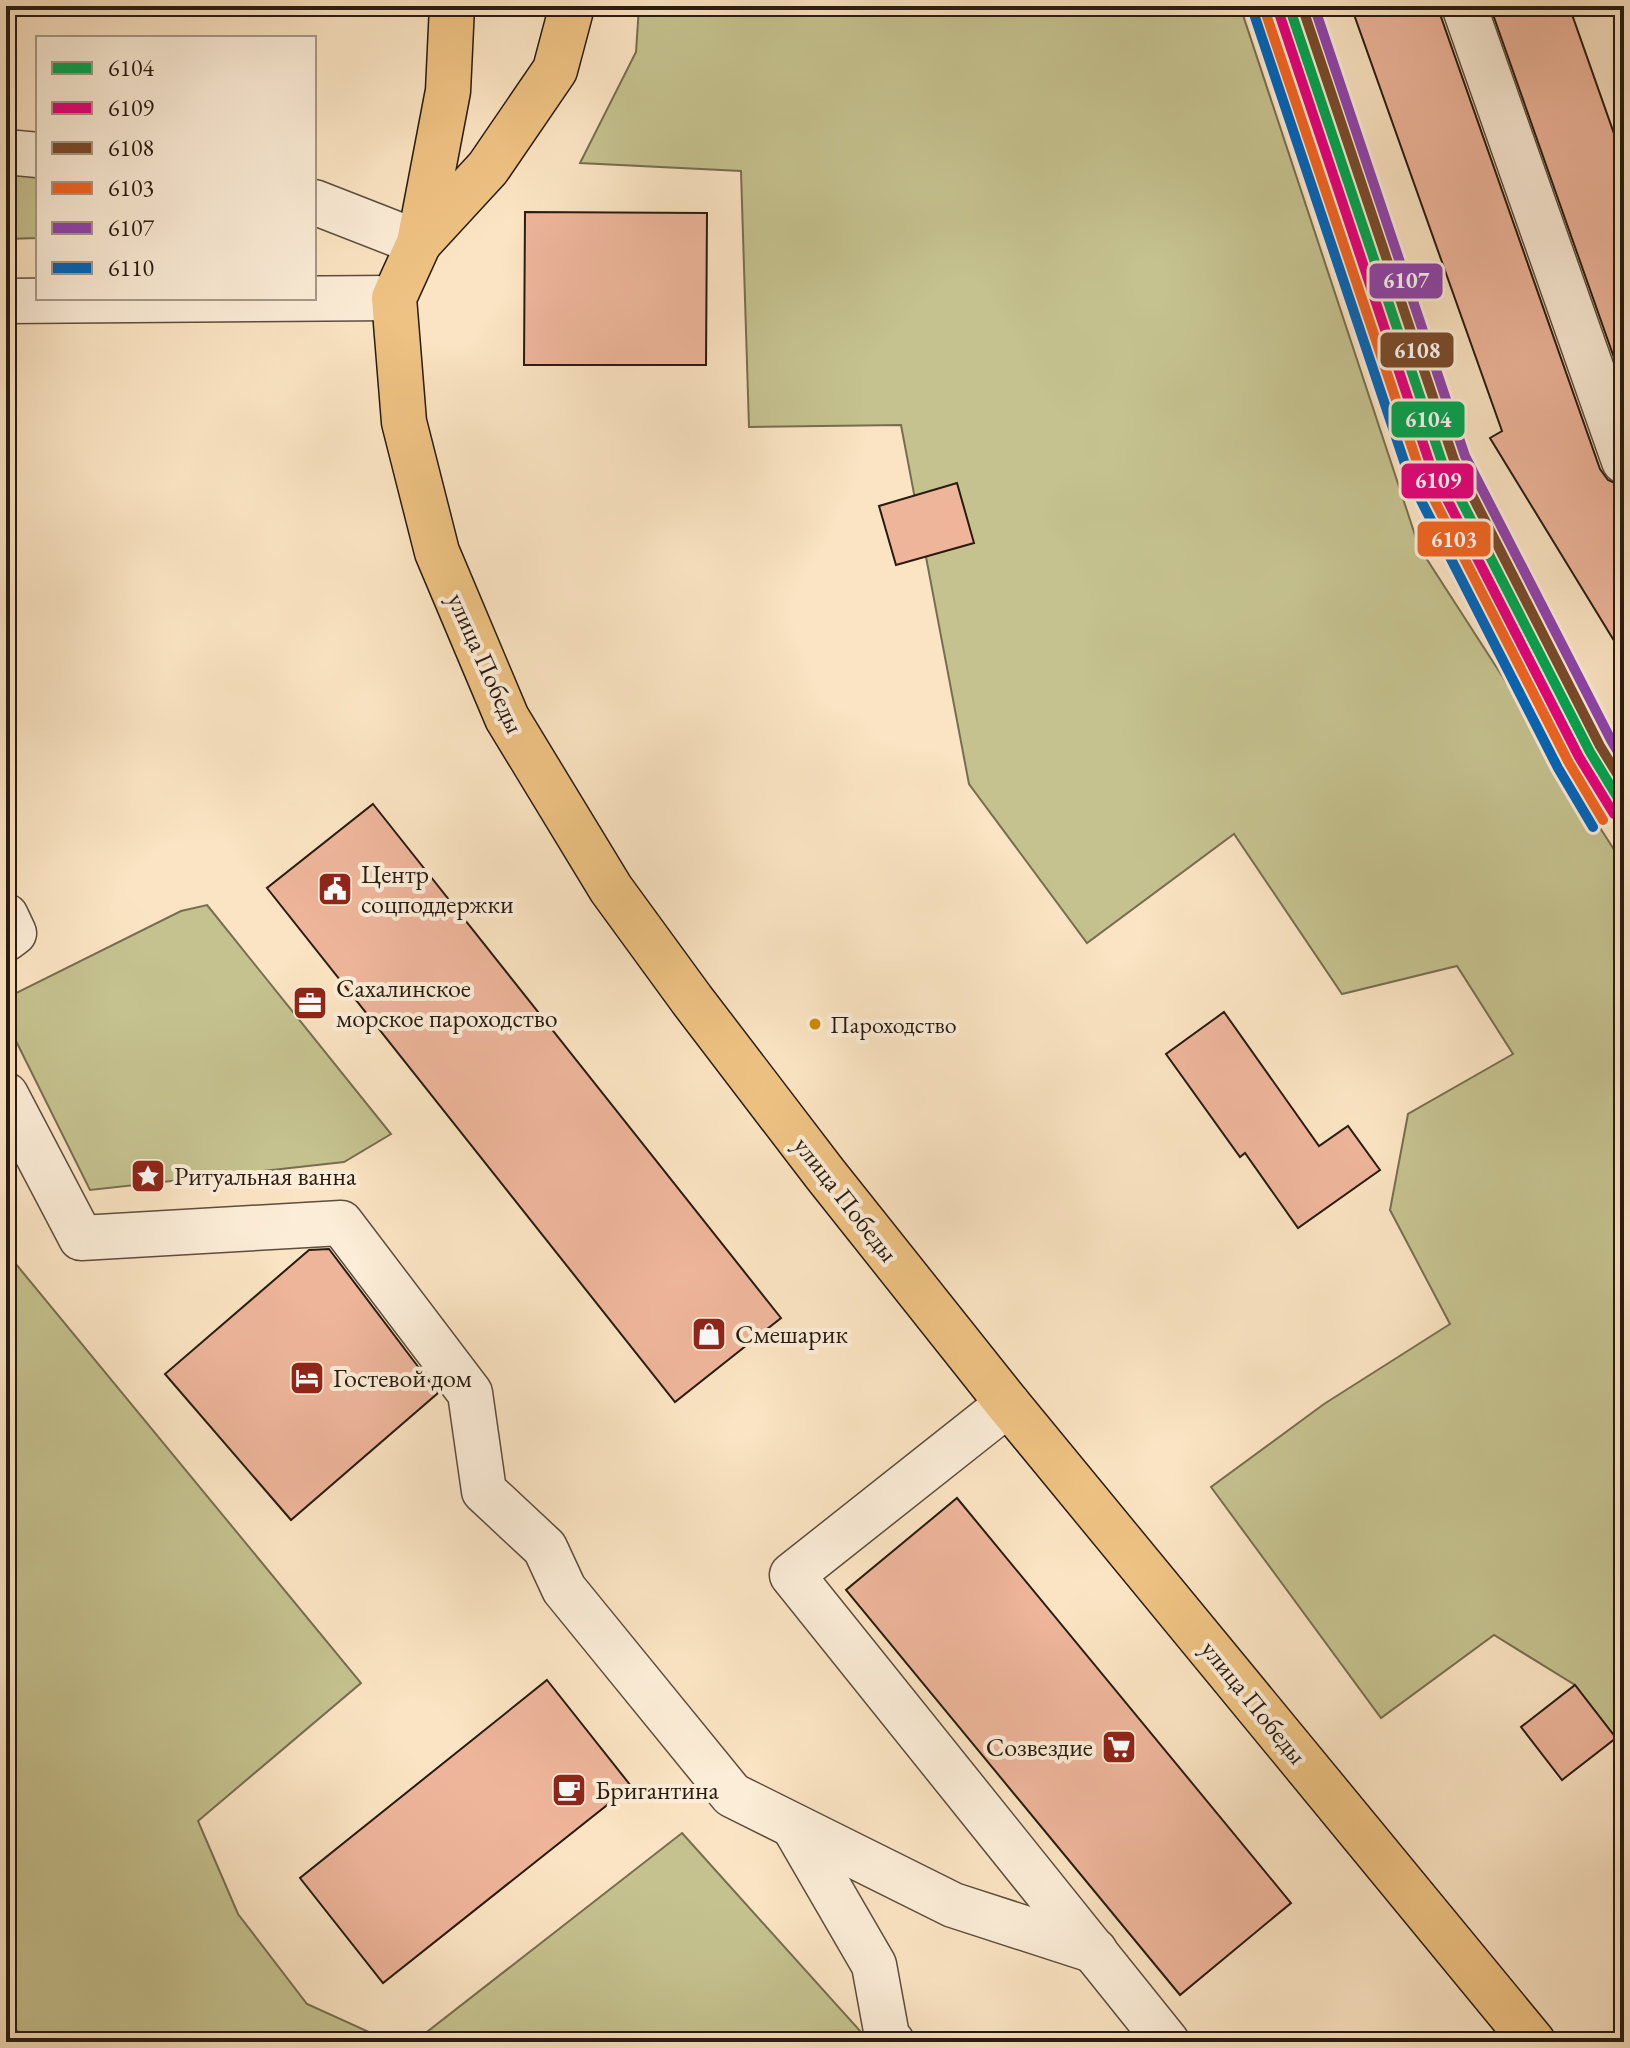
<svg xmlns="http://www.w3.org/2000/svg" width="1630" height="2048" font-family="'EB Garamond',serif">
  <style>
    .green { fill: #c5c28f; stroke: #766e50; stroke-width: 2 }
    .building { fill: #eeb59b; stroke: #281b10; stroke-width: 2 }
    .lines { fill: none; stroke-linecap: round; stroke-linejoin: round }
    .minor-casing { stroke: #5d4d3d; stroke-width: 47 }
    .major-casing { stroke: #281b10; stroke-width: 47 }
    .minor { stroke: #fcedd8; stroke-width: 44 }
    .major { stroke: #eec282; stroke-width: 44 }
    .rail-1-casing { stroke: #fcedd8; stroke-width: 16 }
    .rail-2-casing { stroke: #fcedd8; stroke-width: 16 }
    .rail-3-casing { stroke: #fcedd8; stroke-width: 16 }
    .rail-4-casing { stroke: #fcedd8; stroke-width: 16 }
    .rail-5-casing { stroke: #fcedd8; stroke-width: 16 }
    .rail-6-casing { stroke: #fcedd8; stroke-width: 16 }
    .rail-1 { stroke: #00a651; stroke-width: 10 }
    .rail-2 { stroke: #e5007d; stroke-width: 10 }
    .rail-3 { stroke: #7a4b2a; stroke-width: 10 }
    .rail-4 { stroke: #f26522; stroke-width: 10 }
    .rail-5 { stroke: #8e44ad; stroke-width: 10 }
    .rail-6 { stroke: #0065bd; stroke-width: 10 }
    .bus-dot { fill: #ce8a03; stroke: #fcedd8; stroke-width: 3 }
    .labels { text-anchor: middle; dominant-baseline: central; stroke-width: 8; stroke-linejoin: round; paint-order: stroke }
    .bus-label { font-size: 24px; fill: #281b10; stroke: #fcedd8; text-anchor: start }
    .street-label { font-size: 26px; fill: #281b10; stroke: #fcedd8 }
    .poi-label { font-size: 26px; fill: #281b10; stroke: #fcedd8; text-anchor: start }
    .line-badge { stroke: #fcedd8; stroke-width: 3 }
    .badge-label { font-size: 22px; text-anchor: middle; font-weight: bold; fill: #fff }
  </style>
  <rect width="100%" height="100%" fill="#fbe4c3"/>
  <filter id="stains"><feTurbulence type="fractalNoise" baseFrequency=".0025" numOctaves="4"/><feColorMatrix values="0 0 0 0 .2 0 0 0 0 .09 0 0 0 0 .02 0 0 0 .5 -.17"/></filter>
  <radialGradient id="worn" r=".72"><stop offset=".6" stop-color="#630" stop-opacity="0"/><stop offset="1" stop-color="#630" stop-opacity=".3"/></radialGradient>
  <g class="green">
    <path d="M 639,6 L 1240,6 L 1419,547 L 1624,865 L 1624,1745 L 1616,1738 L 1575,1685 L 1494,1635 L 1381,1718 L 1211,1487 L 1324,1404 L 1450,1324 L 1390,1210 L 1408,1114 L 1513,1054 L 1457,966 L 1342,994 L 1234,834 L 1087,943 L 969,784 L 901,425 L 749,427 L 741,171 L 580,163 L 636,52 Z"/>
    <path d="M 6,171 L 38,174 L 38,238 L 6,239 Z"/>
    <path d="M 207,905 L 391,1134 L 344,1162 L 90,1190 L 6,1021 L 6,998 L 181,911 Z"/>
    <path d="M 6,1252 L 361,1683 L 198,1821 L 238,1914 L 307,2004 L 391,2042 L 25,2042 L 6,2015 Z"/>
    <path d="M 682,1833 L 870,2042 L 414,2042 Z"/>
  </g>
  <g class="building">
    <path d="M 1351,6 L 1440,6 L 1440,14 L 1600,469 L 1608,480 L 1619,485 L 1624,485 L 1624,657 L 1490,438 L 1502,431 Z"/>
    <path d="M 1490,6 L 1569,6 L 1624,162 L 1624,386 Z"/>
    <path d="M 525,212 L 707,213 L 706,365 L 524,365 Z"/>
    <path d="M 957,483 L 974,543 L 896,565 L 879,506 Z"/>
    <path d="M 373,804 L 781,1318 L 675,1402 L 267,888 Z"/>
    <path d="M 1224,1012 L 1319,1146 L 1348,1126 L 1380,1170 L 1298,1228 L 1245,1153 L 1240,1157 L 1166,1054 Z"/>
    <path d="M 329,1249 L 438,1393 L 291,1520 L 165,1374 L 309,1250 Z"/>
    <path d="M 957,1498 L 1291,1903 L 1180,1995 L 846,1590 Z"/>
    <path d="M 547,1680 L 631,1786 L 383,1983 L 300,1878 Z"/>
    <path d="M 1575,1685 L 1616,1738 L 1562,1780 L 1521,1727 Z"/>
  </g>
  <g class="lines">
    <g class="minor-casing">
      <g id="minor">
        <path d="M 1464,6 L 1624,461"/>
        <path d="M 6,152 L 38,155"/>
        <path d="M 314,202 L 419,243"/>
        <path d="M 6,301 L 394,298"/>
        <path d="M 6,916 L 14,933 L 6,939"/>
        <path d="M 6,1095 L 81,1238 L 341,1223 L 470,1393 L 484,1491 L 545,1548 L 564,1589 L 732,1795 L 953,1905 L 1095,1951"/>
        <path d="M 1008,1404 L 792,1575 L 1167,2042"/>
        <path d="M 794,1827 L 874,1965 L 887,2036 L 892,2042"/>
      </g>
    </g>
    <g class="major-casing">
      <g id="major">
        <path d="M 452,6 L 448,91 L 419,243 L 394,298 L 404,422 L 437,552 L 507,718 L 611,889 L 692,1000 L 825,1174 L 1008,1404 L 1533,2042"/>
        <path d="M 419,243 L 488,168 L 555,70 L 572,6"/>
      </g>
    </g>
    <use href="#minor" class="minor"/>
    <use href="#major" class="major"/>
    <g class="rail-1-casing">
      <path id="rail-1" d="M 1289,6 L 1443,465 L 1590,752 L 1624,808"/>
    </g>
    <g class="rail-2-casing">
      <path id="rail-2" d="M 1278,10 L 1432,470 L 1579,757 L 1614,814"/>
    </g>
    <g class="rail-3-casing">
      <path id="rail-3" d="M 1302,6 L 1454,460 L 1600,746 L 1624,785"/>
    </g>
    <g class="rail-4-casing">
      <path id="rail-4" d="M 1266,14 L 1421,474 L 1569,763 L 1603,820"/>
    </g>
    <g class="rail-5-casing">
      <path id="rail-5" d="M 1314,6 L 1465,456 L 1611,740 L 1624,762"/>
    </g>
    <g class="rail-6-casing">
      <path id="rail-6" d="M 1255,17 L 1410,479 L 1558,768 L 1593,827"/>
    </g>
    <use href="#rail-1" class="rail-1"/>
    <use href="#rail-2" class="rail-2"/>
    <use href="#rail-3" class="rail-3"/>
    <use href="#rail-4" class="rail-4"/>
    <use href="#rail-5" class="rail-5"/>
    <use href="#rail-6" class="rail-6"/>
  </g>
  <defs>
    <g id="civic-square" transform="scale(1.8)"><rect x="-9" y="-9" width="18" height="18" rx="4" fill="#8f2418" stroke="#fcedd8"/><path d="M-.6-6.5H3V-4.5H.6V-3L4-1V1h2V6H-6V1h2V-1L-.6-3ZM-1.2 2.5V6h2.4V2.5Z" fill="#fff"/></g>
    <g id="office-square" transform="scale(1.8)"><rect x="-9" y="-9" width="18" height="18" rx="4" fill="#8f2418" stroke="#fcedd8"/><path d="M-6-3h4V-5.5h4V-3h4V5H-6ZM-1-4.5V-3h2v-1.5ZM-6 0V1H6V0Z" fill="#fff"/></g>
    <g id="sight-square" transform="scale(1.8)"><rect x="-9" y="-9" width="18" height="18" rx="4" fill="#8f2418" stroke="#fcedd8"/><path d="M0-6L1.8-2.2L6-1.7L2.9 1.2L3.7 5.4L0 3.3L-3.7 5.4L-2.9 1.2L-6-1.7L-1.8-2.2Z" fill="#fff"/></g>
    <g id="shop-square" transform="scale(1.8)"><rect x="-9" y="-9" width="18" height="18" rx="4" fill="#8f2418" stroke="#fcedd8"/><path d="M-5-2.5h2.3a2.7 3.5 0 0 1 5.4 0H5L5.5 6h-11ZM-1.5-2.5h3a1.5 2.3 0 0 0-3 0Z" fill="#fff"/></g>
    <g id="hotel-square" transform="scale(1.8)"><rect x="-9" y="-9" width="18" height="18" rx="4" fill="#8f2418" stroke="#fcedd8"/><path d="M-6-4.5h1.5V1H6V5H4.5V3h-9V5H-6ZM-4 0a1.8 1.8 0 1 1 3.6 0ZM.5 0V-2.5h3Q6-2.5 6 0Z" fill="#fff"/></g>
    <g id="supermarket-square" transform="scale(1.8)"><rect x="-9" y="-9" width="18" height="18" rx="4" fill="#8f2418" stroke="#fcedd8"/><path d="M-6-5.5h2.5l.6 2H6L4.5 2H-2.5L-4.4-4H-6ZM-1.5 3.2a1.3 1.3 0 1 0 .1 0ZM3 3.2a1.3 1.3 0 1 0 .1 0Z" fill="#fff"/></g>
    <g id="cafe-square" transform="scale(1.8)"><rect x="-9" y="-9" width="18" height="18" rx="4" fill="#8f2418" stroke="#fcedd8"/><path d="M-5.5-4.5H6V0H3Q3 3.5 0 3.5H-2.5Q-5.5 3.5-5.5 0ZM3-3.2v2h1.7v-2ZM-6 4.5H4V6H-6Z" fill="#fff"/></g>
  </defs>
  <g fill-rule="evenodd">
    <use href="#civic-square" x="335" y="889"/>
    <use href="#office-square" x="310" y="1003"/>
    <use href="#sight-square" x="148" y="1176"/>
    <use href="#shop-square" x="709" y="1334"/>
    <use href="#hotel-square" x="307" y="1378"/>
    <use href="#supermarket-square" x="1119" y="1747"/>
    <use href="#cafe-square" x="569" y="1790"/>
  </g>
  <circle class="bus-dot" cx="815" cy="1024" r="7"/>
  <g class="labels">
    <g class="bus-label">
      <text x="830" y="1024">Пароходство</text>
    </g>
    <g class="street-label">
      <text transform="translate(486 663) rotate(66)">улица Победы</text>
      <text transform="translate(846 1199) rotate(52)">улица Победы</text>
      <text transform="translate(1254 1702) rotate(51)">улица Победы</text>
    </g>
    <g class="poi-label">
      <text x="361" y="874">Центр<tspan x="361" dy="30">соцподдержки</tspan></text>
      <text x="336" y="988">Сахалинское<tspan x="336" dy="30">морское пароходство</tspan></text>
      <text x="174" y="1176">Ритуальная ванна</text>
      <text x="735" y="1334">Смешарик</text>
      <text x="333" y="1378">Гостевой дом</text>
      <text x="1093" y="1747" text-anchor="end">Созвездие</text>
      <text x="595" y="1790">Бригантина</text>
    </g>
  </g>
  <g class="line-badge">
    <rect x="1368" y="262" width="76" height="38" rx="8" fill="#8e44ad"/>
    <rect x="1379" y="331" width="76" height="38" rx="8" fill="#7a4b2a"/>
    <rect x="1390" y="400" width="76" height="39" rx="8" fill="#00a651"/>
    <rect x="1400" y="462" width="75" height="38" rx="8" fill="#e5007d"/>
    <rect x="1416" y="520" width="76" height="38" rx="8" fill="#f26522"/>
  </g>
  <g class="badge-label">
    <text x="1406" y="288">6107</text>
    <text x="1417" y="358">6108</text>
    <text x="1428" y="427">6104</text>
    <text x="1438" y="488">6109</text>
    <text x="1454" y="547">6103</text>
  </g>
  <rect width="1630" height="2048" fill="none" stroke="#fbe4c3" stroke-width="32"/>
  <rect x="8" y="8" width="1614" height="2032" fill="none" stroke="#281b10" stroke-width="4"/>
  <rect x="16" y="16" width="1598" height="2016" fill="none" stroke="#281b10" stroke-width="2"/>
  <rect x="36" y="36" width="280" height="264" fill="#fcedd8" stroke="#a79988" stroke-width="2"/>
  <rect x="52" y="62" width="40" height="12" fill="#00a651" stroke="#a79988" stroke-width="2"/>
  <text x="108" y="76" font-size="24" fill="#281b10">6104</text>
  <rect x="52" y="102" width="40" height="12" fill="#e5007d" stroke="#a79988" stroke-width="2"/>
  <text x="108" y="116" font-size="24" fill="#281b10">6109</text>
  <rect x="52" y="142" width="40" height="12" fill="#7a4b2a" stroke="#a79988" stroke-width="2"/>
  <text x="108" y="156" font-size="24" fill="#281b10">6108</text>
  <rect x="52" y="182" width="40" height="12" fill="#f26522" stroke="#a79988" stroke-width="2"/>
  <text x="108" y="196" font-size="24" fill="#281b10">6103</text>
  <rect x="52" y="222" width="40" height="12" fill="#8e44ad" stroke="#a79988" stroke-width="2"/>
  <text x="108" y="236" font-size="24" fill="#281b10">6107</text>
  <rect x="52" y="262" width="40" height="12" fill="#0065bd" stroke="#a79988" stroke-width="2"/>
  <text x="108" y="276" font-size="24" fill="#281b10">6110</text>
  <rect width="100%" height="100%" filter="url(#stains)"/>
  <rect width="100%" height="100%" fill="url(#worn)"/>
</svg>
